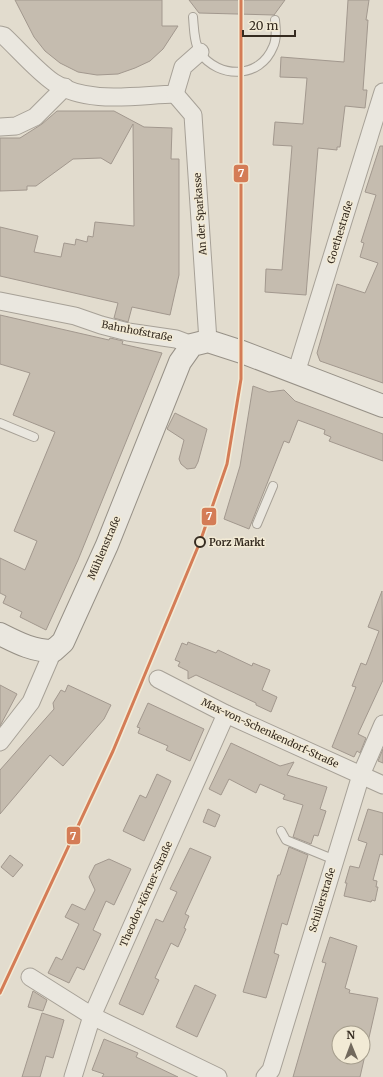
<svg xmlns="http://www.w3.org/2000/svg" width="383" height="1077" font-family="Merriweather,serif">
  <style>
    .building { fill: #c5bcaf; stroke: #a2988e; fill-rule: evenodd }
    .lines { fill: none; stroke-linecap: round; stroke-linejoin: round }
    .lane-casing { stroke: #a7a197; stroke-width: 10 }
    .street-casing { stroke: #a7a197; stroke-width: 19 }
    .secondary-casing { stroke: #979187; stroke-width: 24 }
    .lane { stroke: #eae7df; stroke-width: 8 }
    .street { stroke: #eae7df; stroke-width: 17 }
    .secondary { stroke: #eae7df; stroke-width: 22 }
    .tram-1-casing { stroke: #f2ead5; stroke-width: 6 }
    .tram-1 { stroke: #d47c56; stroke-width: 3 }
    .stop-dot { fill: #f2ead5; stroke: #352b20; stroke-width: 2 }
    .labels { text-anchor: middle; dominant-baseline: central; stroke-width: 3; stroke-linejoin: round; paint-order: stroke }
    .street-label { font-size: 10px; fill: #352b20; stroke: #f2ead5 }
    .stop-label { font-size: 10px; font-weight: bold; fill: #352b20; stroke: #f2ead5; text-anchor: start }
    .line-badge { stroke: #f2ead5; stroke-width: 1.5 }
    .badge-label { font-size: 11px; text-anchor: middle; font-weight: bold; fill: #fff }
  </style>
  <rect width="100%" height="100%" fill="#e2dcce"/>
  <g class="building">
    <path d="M 15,0 L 162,0 L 162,26 L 178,26 L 163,49 L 150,61 L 135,68 L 118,74 L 97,75 L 78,72 L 60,63 L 45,51 L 34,37 Z"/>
    <path d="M 189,0 L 285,0 L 274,15 L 199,13 Z"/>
    <path d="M 348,0 L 369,0 L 366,20 L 368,20 L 363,90 L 367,90 L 365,108 L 345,106 L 340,147 L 337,147 L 337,150 L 318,148 L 306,295 L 265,292 L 266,269 L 282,270 L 292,146 L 273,145 L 275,122 L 303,124 L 307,78 L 280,77 L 281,57 L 344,62 Z"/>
    <path d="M 57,111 L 114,111 L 144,127 L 172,128 L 171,159 L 179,159 L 179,275 L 170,315 L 132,307 L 128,322 L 114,318 L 118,303 L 0,276 L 0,227 L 38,236 L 34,252 L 61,257 L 64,243 L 75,245 L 76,239 L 87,242 L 88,236 L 93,237 L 95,222 L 134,226 L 133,124 L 111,164 L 101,158 L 73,159 L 36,186 L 27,186 L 27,190 L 0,191 L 0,138 L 20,138 L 42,124 Z"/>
    <path d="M 380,146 L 383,146 L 383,383 L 320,361 L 317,353 L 337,284 L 365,293 L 378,263 L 360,257 L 364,243 L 361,242 L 376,195 L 365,192 Z"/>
    <path d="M 0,315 L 109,340 L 110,338 L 123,341 L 122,344 L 162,353 L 78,560 L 46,630 L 20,617 L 22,612 L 3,603 L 6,596 L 0,593 L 0,558 L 25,570 L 37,541 L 14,531 L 55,432 L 13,415 L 30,373 L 0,364 Z"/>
    <path d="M 253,386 L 269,392 L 284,390 L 295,401 L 383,434 L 383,461 L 329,441 L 331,437 L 324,434 L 325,430 L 298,420 L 289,443 L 284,441 L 249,529 L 224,519 L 240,466 Z"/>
    <path d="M 175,413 L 207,429 L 198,462 L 195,468 L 187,469 L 181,464 L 179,459 L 184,440 L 167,429 Z"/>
    <path d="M 382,591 L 383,680 L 358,734 L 366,738 L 360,753 L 357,751 L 354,757 L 332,747 L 356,687 L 352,686 L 361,663 L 366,665 L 379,631 L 368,627 Z"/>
    <path d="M 188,642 L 216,653 L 218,650 L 252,666 L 253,663 L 270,670 L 262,690 L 277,697 L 271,712 L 256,705 L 256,703 L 196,675 L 188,679 L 188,671 L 178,666 L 180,662 L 175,660 L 182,643 L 187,645 Z"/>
    <path d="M 0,685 L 17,694 L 0,726 Z"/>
    <path d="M 68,685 L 111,705 L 104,719 L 63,766 L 50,755 L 0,814 L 0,770 L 54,709 L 53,703 L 61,690 L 65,692 Z"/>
    <path d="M 148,703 L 204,729 L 190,761 L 166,750 L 168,746 L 138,733 L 140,728 L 137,727 Z"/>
    <path d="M 231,743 L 280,766 L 294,762 L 287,775 L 327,787 L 320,809 L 326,811 L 318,836 L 314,835 L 311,844 L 293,837 L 303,805 L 283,799 L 285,795 L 260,784 L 256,793 L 229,779 L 221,795 L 209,789 Z"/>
    <path d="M 383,749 L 383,763 L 378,761 Z"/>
    <path d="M 157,774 L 171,781 L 144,841 L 123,831 L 140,795 L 146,798 Z"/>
    <path d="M 208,809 L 220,815 L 215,827 L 203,822 Z"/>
    <path d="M 368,809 L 383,813 L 383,855 L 380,854 L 373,880 L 377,881 L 376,887 L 378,887 L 375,901 L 372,900 L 371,902 L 344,896 L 347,883 L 345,883 L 350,866 L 359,868 L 367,843 L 358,840 Z"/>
    <path d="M 289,847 L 308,855 L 287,925 L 282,923 L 274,953 L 279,955 L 266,998 L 243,992 L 278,875 L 280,875 Z"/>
    <path d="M 190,848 L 211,857 L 185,914 L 189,916 L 184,928 L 186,929 L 178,947 L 171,943 L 155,978 L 159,980 L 143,1015 L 119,1004 L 156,919 L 163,922 L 177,892 L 170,889 Z"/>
    <path d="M 10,855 L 23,865 L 13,877 L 1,867 Z"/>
    <path d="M 109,859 L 131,869 L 114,905 L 106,901 L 93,930 L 101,934 L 84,970 L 77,967 L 69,983 L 48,973 L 56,957 L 62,960 L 79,924 L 65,917 L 72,904 L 85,910 L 95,890 L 89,877 L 95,865 Z"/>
    <path d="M 330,937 L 357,946 L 345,988 L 350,990 L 349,993 L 378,998 L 360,1077 L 293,1077 L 326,963 L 322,962 ZM 339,1033 L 363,1033 L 363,1057 L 339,1057 Z"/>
    <path d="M 195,985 L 216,995 L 197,1037 L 176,1027 Z"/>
    <path d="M 33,991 L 47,1000 L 43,1011 L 28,1007 Z"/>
    <path d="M 42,1013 L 64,1020 L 53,1058 L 46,1056 L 40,1077 L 22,1077 Z"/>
    <path d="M 104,1039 L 138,1053 L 136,1057 L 178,1077 L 102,1077 L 104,1074 L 92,1070 Z"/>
  </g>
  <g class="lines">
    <g class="lane-casing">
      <g id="lane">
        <path d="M 193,17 C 194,28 194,43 200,53 C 219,79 260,79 273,47 C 277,39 276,29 275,20"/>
        <path d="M 0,423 L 34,437"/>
        <path d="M 257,524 L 273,486"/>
        <path d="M 281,831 L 286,840 L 335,860"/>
      </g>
    </g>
    <g class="street-casing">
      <g id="street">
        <path d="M 0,35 L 4,36 C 19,50 36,70 53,82 C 87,105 136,95 175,94 L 183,67 L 200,52"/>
        <path d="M 175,94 L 193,115 L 208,341"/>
        <path d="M 0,127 L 16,126 L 35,117 L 65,87"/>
        <path d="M 0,301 L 75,316 L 101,325 L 128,332 L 176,339 L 192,345"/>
        <path d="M 296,373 L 383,92"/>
        <path d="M 158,679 L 226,714 L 383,785"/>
        <path d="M 0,742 L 31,702 L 53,651"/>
        <path d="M 30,977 L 92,1016 L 218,1077"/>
        <path d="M 73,1077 L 92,1016 L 226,714"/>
        <path d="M 265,1077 L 271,1070 L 361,775 L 383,724"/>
      </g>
    </g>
    <g class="secondary-casing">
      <path id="secondary" d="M 0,634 C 18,643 33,651 53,651 L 63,642 L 107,545 L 180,362 L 192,345 L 208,341 L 242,352 L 383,406"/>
    </g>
    <use href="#lane" class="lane"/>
    <use href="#street" class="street"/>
    <use href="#secondary" class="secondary"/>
    <g class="tram-1-casing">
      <path id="tram-1" d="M 0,993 L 113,751 L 200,542 L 227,464 L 241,379 L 241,0"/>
    </g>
    <use href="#tram-1" class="tram-1"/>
  </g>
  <circle class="stop-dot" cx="200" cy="542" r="5"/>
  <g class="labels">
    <g class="street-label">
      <text transform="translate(200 214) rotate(-94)">An der Sparkasse</text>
      <text transform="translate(340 232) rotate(-73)">Goethestraße</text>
      <text transform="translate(137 331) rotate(11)">Bahnhofstraße</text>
      <text transform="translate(104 548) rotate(-67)">Mühlenstraße</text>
      <text transform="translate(270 733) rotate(25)">Max-von-Schenkendorf-Straße</text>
      <text transform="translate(146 894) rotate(-66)">Theodor-Körner-Straße</text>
      <text transform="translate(322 900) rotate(-73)">Schillerstraße</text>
    </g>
    <g class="stop-label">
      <text x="209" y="542">Porz Markt</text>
    </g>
  </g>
  <g class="line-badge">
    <rect x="233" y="164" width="16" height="19" rx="4" fill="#d47c56"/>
    <rect x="201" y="507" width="16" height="19" rx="4" fill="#d47c56"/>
    <rect x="66" y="826" width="15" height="19" rx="4" fill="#d47c56"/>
  </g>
  <g class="badge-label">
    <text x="241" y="177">7</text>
    <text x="209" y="520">7</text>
    <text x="73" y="840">7</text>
  </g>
  <g transform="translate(351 1045) rotate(359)"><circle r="19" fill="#f2ead5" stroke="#a69e8d"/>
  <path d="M0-3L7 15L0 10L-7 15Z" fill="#72695d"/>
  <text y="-6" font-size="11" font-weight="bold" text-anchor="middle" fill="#352b20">N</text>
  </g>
  <path d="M243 30v6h52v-6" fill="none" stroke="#352b20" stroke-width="2"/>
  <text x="249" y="30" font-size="12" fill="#352b20" stroke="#f2ead5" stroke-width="3" paint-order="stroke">20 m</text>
</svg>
